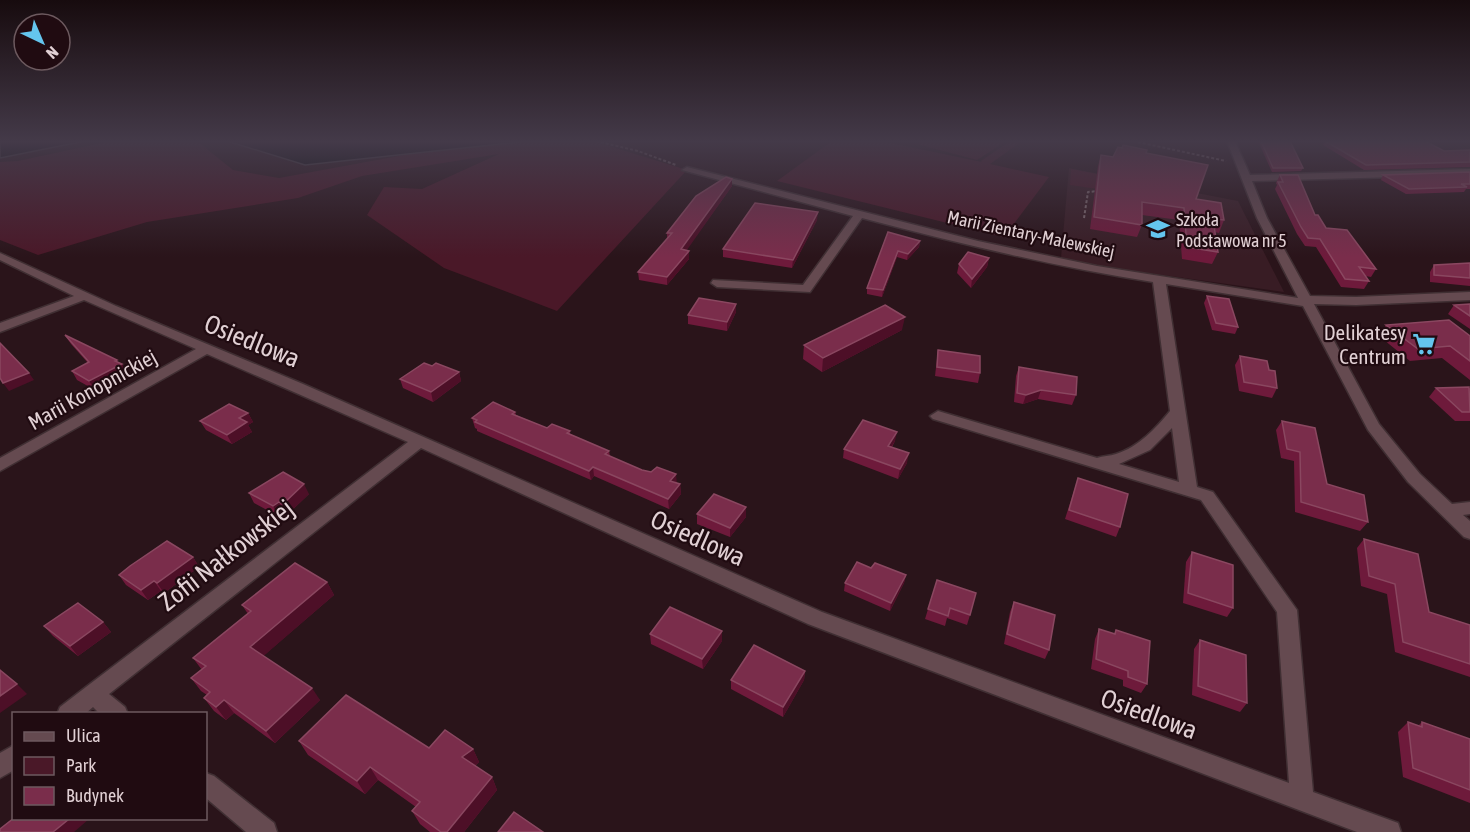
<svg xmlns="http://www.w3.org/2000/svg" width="1470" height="832" font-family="'Asap Condensed',sans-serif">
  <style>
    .built { fill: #381c24 }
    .green { fill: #4a1828 }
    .water { fill: #00060b; stroke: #444347; stroke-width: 1.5 }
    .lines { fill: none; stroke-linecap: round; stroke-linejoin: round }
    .minor-casing { stroke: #402f33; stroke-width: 3 }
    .path { stroke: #7f6b70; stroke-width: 2; stroke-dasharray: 3 2; stroke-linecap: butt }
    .minor { fill: #654a50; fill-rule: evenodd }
    .wall { fill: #6e1a3b }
    .shaded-wall { fill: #4d0f27 }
    .building { fill: #7a2d4b; stroke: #8a4760; stroke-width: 1.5 }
    .labels { text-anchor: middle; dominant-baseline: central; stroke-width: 4.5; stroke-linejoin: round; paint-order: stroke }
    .far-poi-label { font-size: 18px; fill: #e1d0d4; stroke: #200b11; text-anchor: start }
    .far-street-label { font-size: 18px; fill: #e1d0d4; stroke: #200b11 }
    .poi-label { font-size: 21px; fill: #e1d0d4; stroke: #200b11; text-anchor: end }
    .street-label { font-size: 21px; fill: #e1d0d4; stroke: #200b11 }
    .near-street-label { font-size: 26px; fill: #e1d0d4; stroke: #200b11 }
  </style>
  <rect width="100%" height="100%" fill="#2a141a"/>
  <path class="built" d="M 1069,168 L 1238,201 L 1284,292 L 1098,266 L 1061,258 Z"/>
  <g class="green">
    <path d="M 111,141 L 197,141 L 233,170 L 279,178 L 426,151 L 518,142 L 559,141 L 593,141 L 687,170 L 557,311 L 444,268 L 367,215 L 384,187 L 422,189 L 499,154 L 362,176 L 298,198 L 147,222 L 38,255 L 0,240 L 0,162 L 18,161 Z"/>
    <path d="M 832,141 L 881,141 L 982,162 L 981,161 L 1010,141 L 1022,141 L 990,164 L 1049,177 L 1004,237 L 777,181 Z"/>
    <path d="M 923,141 L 1006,141 L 977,160 L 917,144 Z"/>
    <path d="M 1071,169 L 1179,190 L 1180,201 L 1070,185 Z"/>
  </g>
  <g class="water">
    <path d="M 0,141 L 85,141 L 0,158 Z"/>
    <path d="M 227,141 L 528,141 L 305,165 Z"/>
  </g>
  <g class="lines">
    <g class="minor-casing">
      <g id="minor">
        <path d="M 1227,141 L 1235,141 L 1250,175 L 1470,169 L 1470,175 L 1252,181 L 1267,218 L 1310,296 L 1356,297 L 1470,292 L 1470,300 L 1356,305 L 1314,304 L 1379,424 L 1420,474 L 1452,504 L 1470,502 L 1470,514 L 1463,515 L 1470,521 L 1470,539 L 1464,537 L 1408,482 L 1368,430 L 1303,306 L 1166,284 L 1197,487 L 1213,492 L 1297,610 L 1313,792 L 1398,823 L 1401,832 L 1357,832 L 808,624 L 421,448 L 109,694 L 125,707 L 128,714 L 100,714 L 93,707 L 85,714 L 57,714 L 60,707 L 86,687 L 408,442 L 207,354 L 0,471 L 0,458 L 196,349 L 84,300 L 0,332 L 0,323 L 74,296 L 0,260 L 0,253 L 116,306 L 303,384 L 822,612 L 1289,783 L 1277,612 L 1201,500 L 933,419 L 930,416 L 938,411 L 1097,458 C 1103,456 1110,456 1116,454 C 1139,447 1156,428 1170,411 L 1153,282 C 1055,267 958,243 862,218 L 810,292 L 717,287 L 711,283 L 713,280 L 803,285 L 853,216 L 682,170 L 687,167 L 978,241 L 1097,266 L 1298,298 L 1257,218 ZM 1172,428 L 1179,482 L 1119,464 L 1150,450 Z"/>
        <path d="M 14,745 L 14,770 L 0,778 L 0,753 Z"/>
        <path d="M 206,773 L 214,776 L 274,823 L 277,832 L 246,832 L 206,798 Z"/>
      </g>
    </g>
    <g class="path">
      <path d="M 596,141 L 638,151 L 676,165"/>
      <path d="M 1133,141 L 1226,161"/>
      <path d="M 1084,218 L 1088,192 L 1098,191"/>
    </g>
    <use href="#minor" class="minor"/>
  </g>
  <g class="wall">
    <path d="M 1258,141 L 1290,141 L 1303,168 L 1301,171 L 1272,172 Z"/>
    <path d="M 1325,141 L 1425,141 L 1444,151 L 1470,150 L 1470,167 L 1364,170 L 1323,145 Z"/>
    <path d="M 1147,150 L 1146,153 L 1196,199 L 1224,220 L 1219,233 L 1215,232 L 1218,252 L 1212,264 L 1182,259 L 1179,220 L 1142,215 L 1142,225 L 1137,237 L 1090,229 L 1098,166 L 1101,155 L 1113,157 Z"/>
    <path d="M 1470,172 L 1470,189 L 1466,189 L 1464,192 L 1406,194 L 1381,180 L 1383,175 Z"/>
    <path d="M 1280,175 L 1315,215 L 1326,228 L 1376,269 L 1371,277 L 1365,276 L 1369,281 L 1364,289 L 1341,287 L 1316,247 L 1305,246 L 1297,234 L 1275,189 L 1277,185 L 1276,183 Z"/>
    <path d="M 732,179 L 732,186 L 686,250 L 689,259 L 667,285 L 639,280 L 638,272 L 667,239 L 667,233 Z"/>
    <path d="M 817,220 L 792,268 L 723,257 L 723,249 Z"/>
    <path d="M 888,232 L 920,241 L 919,247 L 907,260 L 897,257 L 882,297 L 867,294 L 867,288 Z"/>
    <path d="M 989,258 L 987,267 L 971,288 L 957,273 L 959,264 Z"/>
    <path d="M 1470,263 L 1470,286 L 1430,282 L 1430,272 L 1434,265 Z"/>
    <path d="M 1207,296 L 1238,327 L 1235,334 L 1212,330 L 1204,303 Z"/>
    <path d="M 736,304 L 736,312 L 727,331 L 688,324 L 688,315 Z"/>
    <path d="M 1470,304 L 1470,329 L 1448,314 L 1454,305 Z"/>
    <path d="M 1386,325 L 1470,336 L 1470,380 L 1442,358 L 1410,361 L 1379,336 Z"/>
    <path d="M 902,330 L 822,372 L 803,359 L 804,345 Z"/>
    <path d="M 65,335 L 119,363 L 127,373 L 95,390 L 77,380 L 72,371 L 88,363 L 71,344 Z"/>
    <path d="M 938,350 L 980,373 L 978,383 L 935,376 Z"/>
    <path d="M 1240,356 L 1269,370 L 1277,388 L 1272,398 L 1239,391 L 1235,365 Z"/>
    <path d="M 432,366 L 459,372 L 461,381 L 433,402 L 403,388 L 400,379 Z"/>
    <path d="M 1019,367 L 1076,395 L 1072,405 L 1038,399 L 1023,404 L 1014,402 L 1016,376 Z"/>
    <path d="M 1436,388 L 1470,388 L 1470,421 L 1455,421 L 1429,397 Z"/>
    <path d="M 515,412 L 516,415 L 547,428 L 570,431 L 570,434 L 609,451 L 610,456 L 642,470 L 680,484 L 681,494 L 669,509 L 594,476 L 591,480 L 477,431 L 477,429 L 475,428 L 472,418 Z"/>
    <path d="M 248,413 L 253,422 L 248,425 L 252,432 L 232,444 L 206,430 L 200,421 Z"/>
    <path d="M 1282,421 L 1327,484 L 1368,522 L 1360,531 L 1295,512 L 1294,461 L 1281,458 L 1276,430 Z"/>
    <path d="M 895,441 L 892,447 L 907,463 L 898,479 L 843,458 L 844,449 Z"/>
    <path d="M 1078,478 L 1120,527 L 1116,537 L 1065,519 Z"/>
    <path d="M 249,493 L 309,494 L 288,514 L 284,511 L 278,516 L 254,503 Z"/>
    <path d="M 746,507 L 746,517 L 730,537 L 697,524 L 697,514 Z"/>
    <path d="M 1364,539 L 1429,612 L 1470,625 L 1470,677 L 1395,652 L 1387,594 L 1361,586 L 1357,548 Z"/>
    <path d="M 1192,552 L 1233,608 L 1227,617 L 1183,603 L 1186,562 Z"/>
    <path d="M 193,557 L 199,567 L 164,593 L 161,591 L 148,600 L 126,585 L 119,575 Z"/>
    <path d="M 871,568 L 906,575 L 904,583 L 890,611 L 844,591 L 845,583 Z"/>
    <path d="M 937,580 L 970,615 L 967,625 L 947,618 L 945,626 L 925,619 Z"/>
    <path d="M 327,582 L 334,595 L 263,656 L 320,700 L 275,743 L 234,713 L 226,720 L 214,711 L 204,698 L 207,695 L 201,691 L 191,678 L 202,670 L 193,658 L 248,614 L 242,605 Z"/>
    <path d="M 1014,602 L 1049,650 L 1045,659 L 1004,644 L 1010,612 Z"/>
    <path d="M 103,622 L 111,632 L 78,656 L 53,636 L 44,626 Z"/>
    <path d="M 1099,629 L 1114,634 L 1116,630 L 1147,684 L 1141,693 L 1123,686 L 1123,680 L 1091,669 L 1095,639 Z"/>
    <path d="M 650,634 L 722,641 L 703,669 L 651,644 Z"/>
    <path d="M 1200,640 L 1247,703 L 1240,712 L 1192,695 L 1194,649 Z"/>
    <path d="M 805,671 L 804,680 L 783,717 L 731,689 L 731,680 Z"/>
    <path d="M 1408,722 L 1418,726 L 1422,722 L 1470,739 L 1470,803 L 1403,777 L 1398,732 Z"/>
    <path d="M 299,741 L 429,748 L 473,749 L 479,762 L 475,766 L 492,777 L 497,790 L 464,832 L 430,832 L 420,824 L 412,811 L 416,807 L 378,780 L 365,794 L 308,755 Z"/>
  </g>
  <g class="shaded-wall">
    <path d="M 732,179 L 732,186 L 682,257 L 681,249 Z"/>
    <path d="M 818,212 L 817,220 L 792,268 L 793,260 Z"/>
    <path d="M 920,241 L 919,247 L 907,260 L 908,254 Z"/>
    <path d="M 689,251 L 689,259 L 667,285 L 667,277 Z"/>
    <path d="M 898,251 L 897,257 L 882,297 L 883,290 Z"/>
    <path d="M 989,258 L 987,267 L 971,288 L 972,279 Z"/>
    <path d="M 736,304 L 736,312 L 727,331 L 727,322 Z"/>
    <path d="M 905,317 L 902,330 L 822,372 L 823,358 Z"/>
    <path d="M 117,360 L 120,365 L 122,364 L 127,373 L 95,390 L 89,381 Z"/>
    <path d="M 459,372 L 461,381 L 433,402 L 431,392 Z"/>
    <path d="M 29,373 L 34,380 L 9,391 L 3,383 Z"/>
    <path d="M 1041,390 L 1038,399 L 1023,404 L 1026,395 Z"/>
    <path d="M 248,413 L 253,422 L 248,425 L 252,432 L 232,444 L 227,435 L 239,418 Z"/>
    <path d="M 897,432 L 895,441 L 886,455 L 888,446 Z"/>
    <path d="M 909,453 L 907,463 L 898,479 L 900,469 Z"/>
    <path d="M 593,467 L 594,476 L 591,480 L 589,471 Z"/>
    <path d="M 676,474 L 677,484 L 670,481 Z"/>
    <path d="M 304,484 L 309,494 L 288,514 L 283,504 Z"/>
    <path d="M 680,484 L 681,494 L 669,509 L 668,499 Z"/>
    <path d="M 279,502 L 284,511 L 278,516 L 273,506 Z"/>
    <path d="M 746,507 L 746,517 L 730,537 L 730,528 Z"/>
    <path d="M 193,557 L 199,567 L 164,593 L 157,583 Z"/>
    <path d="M 906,575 L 904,583 L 890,611 L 891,603 Z"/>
    <path d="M 154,581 L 161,591 L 148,600 L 141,590 Z"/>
    <path d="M 327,582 L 334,595 L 259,660 L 250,647 Z"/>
    <path d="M 103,622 L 111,632 L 78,656 L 70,646 Z"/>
    <path d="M 722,631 L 722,641 L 703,669 L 702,659 Z"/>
    <path d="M 805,671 L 804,680 L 783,717 L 783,707 Z"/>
    <path d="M 17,684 L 27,694 L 0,713 L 0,696 Z"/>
    <path d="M 312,688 L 320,700 L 275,743 L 266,731 Z"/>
    <path d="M 224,700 L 234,713 L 226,720 L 216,707 Z"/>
    <path d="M 473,749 L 479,762 L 468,771 L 462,757 Z"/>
    <path d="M 370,767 L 378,780 L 365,794 L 357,781 Z"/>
    <path d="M 492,777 L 497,790 L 464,832 L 447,832 Z"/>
    <path d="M 69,819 L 89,819 L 74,832 L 53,832 Z"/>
  </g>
  <g class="building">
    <path d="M 1261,141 L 1290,141 L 1303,168 L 1273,168 Z"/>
    <path d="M 1325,141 L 1341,142 L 1338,141 L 1425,141 L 1444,151 L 1470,150 L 1470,162 L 1366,165 Z"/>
    <path d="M 1123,145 L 1147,150 L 1146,153 L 1208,165 L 1196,199 L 1221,203 L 1224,220 L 1213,219 L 1218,252 L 1187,247 L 1184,208 L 1142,202 L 1142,225 L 1094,217 L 1101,155 L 1113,157 L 1118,147 L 1122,148 Z"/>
    <path d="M 1470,172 L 1470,184 L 1461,184 L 1467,187 L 1409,189 L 1383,175 Z"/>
    <path d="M 1280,175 L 1298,175 L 1315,215 L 1318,215 L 1326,228 L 1347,230 L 1376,269 L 1359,267 L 1369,281 L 1345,279 L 1320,239 L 1308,238 L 1301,227 L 1278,182 L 1283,182 Z"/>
    <path d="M 726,177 L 732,179 L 681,249 L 689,251 L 667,277 L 638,272 L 672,233 L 667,233 L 696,196 Z"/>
    <path d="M 755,203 L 818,212 L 793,260 L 723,249 Z"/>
    <path d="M 888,232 L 920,241 L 908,254 L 898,251 L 883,290 L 867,288 Z"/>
    <path d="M 968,252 L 989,258 L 972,279 L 959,264 Z"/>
    <path d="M 1470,263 L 1470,278 L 1434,275 L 1434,265 Z"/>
    <path d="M 1207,296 L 1229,299 L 1238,327 L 1216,323 Z"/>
    <path d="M 699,298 L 736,304 L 727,322 L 688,315 Z"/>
    <path d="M 1470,304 L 1470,316 L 1454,305 Z"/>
    <path d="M 885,305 L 905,317 L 823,358 L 804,345 Z"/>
    <path d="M 1449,320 L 1470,336 L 1470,361 L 1450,346 L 1418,349 L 1386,325 Z"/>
    <path d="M 65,335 L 117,360 L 115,361 L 122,364 L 89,381 L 72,371 L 89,362 Z"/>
    <path d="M 0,343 L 29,373 L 3,383 L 0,378 Z"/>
    <path d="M 938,350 L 980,356 L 980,373 L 937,367 Z"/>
    <path d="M 1240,356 L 1267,361 L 1269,370 L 1275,371 L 1277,388 L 1244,382 Z"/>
    <path d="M 424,363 L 432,366 L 436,363 L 459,372 L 431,392 L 400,379 Z"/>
    <path d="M 1019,367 L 1077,377 L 1076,395 L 1041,390 L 1026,395 L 1017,393 Z"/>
    <path d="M 1469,387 L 1470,412 L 1462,412 L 1436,388 Z"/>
    <path d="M 493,402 L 515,412 L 512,414 L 547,428 L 552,424 L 570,431 L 567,433 L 609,451 L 605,454 L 642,470 L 651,472 L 657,467 L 676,474 L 670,481 L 680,484 L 668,499 L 593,467 L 589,471 L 475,422 L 477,420 L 472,418 Z"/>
    <path d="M 229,404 L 248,413 L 239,418 L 247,422 L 227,435 L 200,421 Z"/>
    <path d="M 863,420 L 897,432 L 888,446 L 909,453 L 900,469 L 844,449 Z"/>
    <path d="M 1282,421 L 1315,428 L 1327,484 L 1364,495 L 1368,522 L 1301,502 L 1300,452 L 1287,449 Z"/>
    <path d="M 283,472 L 304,484 L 283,504 L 279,502 L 273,506 L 249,493 Z"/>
    <path d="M 1078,478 L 1128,494 L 1120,527 L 1069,510 Z"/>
    <path d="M 714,494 L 746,507 L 730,528 L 697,514 Z"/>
    <path d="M 1364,539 L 1418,554 L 1429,612 L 1470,625 L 1470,664 L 1403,642 L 1395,584 L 1369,576 Z"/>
    <path d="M 167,541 L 193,557 L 157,583 L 154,581 L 141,590 L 119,575 L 130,566 Z"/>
    <path d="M 1192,552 L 1233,565 L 1233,608 L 1188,593 Z"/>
    <path d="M 857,562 L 871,568 L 875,563 L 906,575 L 891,603 L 845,583 Z"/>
    <path d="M 295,563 L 327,582 L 250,647 L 312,688 L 266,731 L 224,700 L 216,707 L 204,698 L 210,692 L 191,678 L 206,666 L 193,658 L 251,611 L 242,605 Z"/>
    <path d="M 937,580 L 976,593 L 970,615 L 950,608 L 948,616 L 928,609 Z"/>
    <path d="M 1014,602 L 1055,615 L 1049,650 L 1007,634 Z"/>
    <path d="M 78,603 L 103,622 L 70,646 L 44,626 Z"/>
    <path d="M 670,607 L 722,631 L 702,659 L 650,634 Z"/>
    <path d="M 1099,629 L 1115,634 L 1116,630 L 1150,641 L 1147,684 L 1128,677 L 1128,671 L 1096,659 Z"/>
    <path d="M 1200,640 L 1246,655 L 1247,703 L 1198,686 Z"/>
    <path d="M 754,645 L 805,671 L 783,707 L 731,680 Z"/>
    <path d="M 0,670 L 17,684 L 0,696 Z"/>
    <path d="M 346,695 L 429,748 L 445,730 L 473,749 L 462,757 L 492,777 L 447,832 L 441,832 L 412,811 L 420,802 L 370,767 L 357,781 L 299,741 Z"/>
    <path d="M 1408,722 L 1422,727 L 1422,722 L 1470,739 L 1470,790 L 1413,768 Z"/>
    <path d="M 514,812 L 543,832 L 498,832 Z"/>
    <path d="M 14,818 L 14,819 L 69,819 L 53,832 L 0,832 L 0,829 Z"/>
  </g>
  <linearGradient id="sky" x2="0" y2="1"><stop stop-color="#170b0e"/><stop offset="0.55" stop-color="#443a49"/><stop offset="1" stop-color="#443a49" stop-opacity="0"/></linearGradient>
  <rect width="1470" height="257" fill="url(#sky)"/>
  <defs>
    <g id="school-bare" transform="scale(1.8)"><path d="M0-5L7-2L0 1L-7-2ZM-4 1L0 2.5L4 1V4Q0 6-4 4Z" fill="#64c5ee" stroke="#200b11" stroke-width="2.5" paint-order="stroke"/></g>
    <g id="supermarket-bare" transform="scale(1.8)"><path d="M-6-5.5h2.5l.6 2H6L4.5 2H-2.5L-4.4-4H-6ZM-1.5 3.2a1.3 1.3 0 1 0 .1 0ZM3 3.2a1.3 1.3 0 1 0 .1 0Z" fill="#64c5ee" stroke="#200b11" stroke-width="2.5" paint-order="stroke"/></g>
  </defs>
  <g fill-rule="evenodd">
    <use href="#school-bare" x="1158" y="229"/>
    <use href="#supermarket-bare" x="1424" y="344"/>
  </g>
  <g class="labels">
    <g class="far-poi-label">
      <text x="1176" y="219">Szkoła<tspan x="1176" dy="21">Podstawowa nr 5</tspan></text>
    </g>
    <g class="far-street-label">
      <text transform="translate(1031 234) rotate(12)">Marii Zientary-Malewskiej</text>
    </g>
    <g class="poi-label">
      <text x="1406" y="332">Delikatesy<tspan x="1406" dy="24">Centrum</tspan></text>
    </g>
    <g class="street-label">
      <text transform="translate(92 389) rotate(-29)">Marii Konopnickiej</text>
    </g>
    <g class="near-street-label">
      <text transform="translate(252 341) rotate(22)">Osiedlowa</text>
      <text transform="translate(698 538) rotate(24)">Osiedlowa</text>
      <text transform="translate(226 555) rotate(-38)">Zofii Nałkowskiej</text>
      <text transform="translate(1149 714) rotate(20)">Osiedlowa</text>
    </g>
  </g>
  <rect x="12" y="712" width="195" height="108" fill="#200b11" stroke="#6d5a5f" stroke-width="1.5"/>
  <rect x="24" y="732" width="30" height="9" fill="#654a50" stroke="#6d5a5f" stroke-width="1.5"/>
  <text x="66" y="742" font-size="18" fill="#e1d0d4">Ulica</text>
  <rect x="24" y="757" width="30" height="18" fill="#4a1828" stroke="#6d5a5f" stroke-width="1.5"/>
  <text x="66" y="772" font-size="18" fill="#e1d0d4">Park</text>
  <rect x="24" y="787" width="30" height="18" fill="#7a2d4b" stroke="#6d5a5f" stroke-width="1.5"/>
  <text x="66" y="802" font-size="18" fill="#e1d0d4">Budynek</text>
  <g transform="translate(42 42) rotate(136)"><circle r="28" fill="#200b11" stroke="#6d5a5f" stroke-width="1.5"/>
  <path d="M0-4.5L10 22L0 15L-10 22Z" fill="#64c5ee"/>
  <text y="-9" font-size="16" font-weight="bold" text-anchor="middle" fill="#e1d0d4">N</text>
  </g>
</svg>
